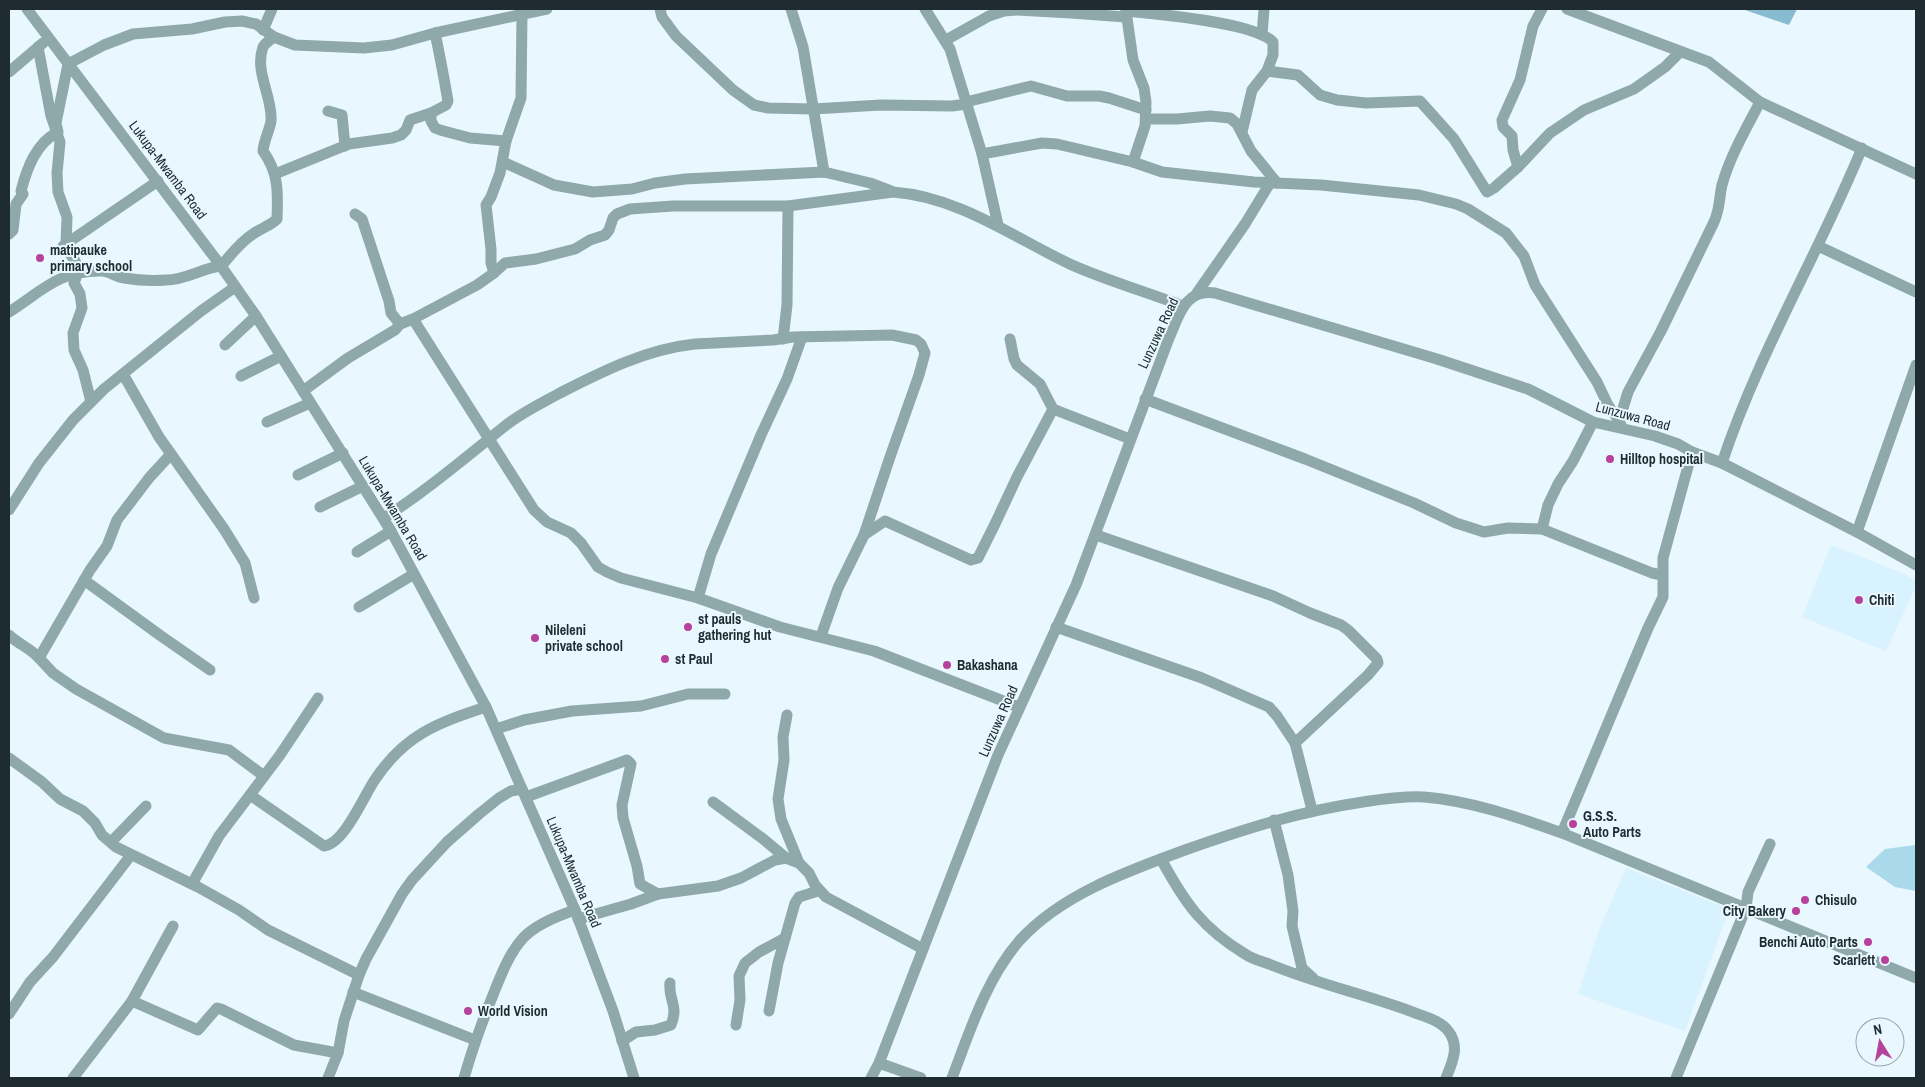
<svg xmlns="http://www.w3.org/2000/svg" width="1925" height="1087" font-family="'Archivo Narrow',sans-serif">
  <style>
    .built { fill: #d8f3ff }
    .green { fill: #abd9ec }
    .forest { fill: #87bbd0 }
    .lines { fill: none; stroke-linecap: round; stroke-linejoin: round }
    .minor { stroke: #8fa8aa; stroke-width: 11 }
    .poi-dot { fill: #b6429b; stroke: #e9f7fe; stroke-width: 2 }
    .labels { text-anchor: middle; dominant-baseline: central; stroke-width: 4; stroke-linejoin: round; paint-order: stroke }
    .street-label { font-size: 14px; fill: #1e2c32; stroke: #e9f7fe }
    .poi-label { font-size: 14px; font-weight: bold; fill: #1e2c32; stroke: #e9f7fe; text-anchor: start }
  </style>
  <rect width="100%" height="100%" fill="#e9f7fe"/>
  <g class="built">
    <path d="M 1831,545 L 1902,573 L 1916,581 L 1916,586 L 1886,651 L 1802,617 Z"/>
    <path d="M 1626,868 L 1729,909 L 1685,1031 L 1578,994 L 1599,930 Z"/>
  </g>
  <path class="green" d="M 1916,845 L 1916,891 L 1895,887 L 1866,867 L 1885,849 Z"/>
  <path class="forest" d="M 1742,9 L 1797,9 L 1789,25 Z"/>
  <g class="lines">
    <g class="minor">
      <path d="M 27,9 L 221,266 L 256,316 L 391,531 L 486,707 L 575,910 L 613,1011 L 634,1078"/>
      <path d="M 660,9 L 662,17 L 676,36 L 733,90 L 754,105 L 768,108 L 813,109 L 881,105 L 952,106 L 967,104"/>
      <path d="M 791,9 L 803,47 L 824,172"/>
      <path d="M 925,9 L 950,49 L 982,154 L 998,225"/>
      <path d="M 1567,9 L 1709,62 L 1760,102 L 1916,174"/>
      <path d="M 1126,11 C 1156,14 1254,22 1273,42 L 1273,55 L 1267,71 L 1252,90 L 1242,132"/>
      <path d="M 1126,11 L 1133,60 L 1144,88 L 1146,102 L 1145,126 L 1133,162"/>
      <path d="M 263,30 L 272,9"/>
      <path d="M 1262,35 L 1264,9"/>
      <path d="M 946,40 L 989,16 L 1004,11 L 1017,10 L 1071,13 L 1126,17"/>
      <path d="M 38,47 L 51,116 L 60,142 L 57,173 L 58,192 L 67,217 L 66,244"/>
      <path d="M 1267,71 L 1298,75 L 1320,95 L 1337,100 L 1366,103 L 1420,101 L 1454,139 L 1487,192 L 1494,188 L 1518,167 L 1550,133 L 1584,110 L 1634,89 L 1665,67 L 1680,52"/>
      <path d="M 9,72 L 43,43"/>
      <path d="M 966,102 L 1031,86 L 1067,96 L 1099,96 L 1109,98 L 1146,110"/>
      <path d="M 328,111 L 342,115 L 345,146"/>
      <path d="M 431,113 L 431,121 L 435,128 L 440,130 L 470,138 L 506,141"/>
      <path d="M 1146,119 L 1177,119 L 1210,116 L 1230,118 L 1237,124 L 1251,151 L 1277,183"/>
      <path d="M 982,154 L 1042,143 L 1057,144 L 1133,162 L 1162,172 L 1254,182 L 1321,185 L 1419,195 L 1456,204 L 1468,209 L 1506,233 L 1524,256 L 1535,285 L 1597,382 L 1608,405 L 1619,421"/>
      <path d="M 503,162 L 554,185 L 593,192 L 632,189 L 655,183 L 685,179 L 824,172 L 870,183 L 891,191"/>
      <path d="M 1518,167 L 1513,150 L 1512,136 L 1503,127 L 1502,120 L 1520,80 L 1533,26 L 1542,9"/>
      <path d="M 275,174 L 349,144 L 392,138 L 401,135 L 406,130 L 410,120 L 431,113 L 446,105 L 448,101 C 444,78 440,56 435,33"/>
      <path d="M 355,214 L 362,219 L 389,301 L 391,313 L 400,324"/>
      <path d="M 9,234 L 13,230 L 16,204 L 23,194 L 21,191 C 27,168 36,143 58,132 L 56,123 L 68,64 L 104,45 L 133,34 L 192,29 L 225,22 L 242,21 L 256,24 L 274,37 L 295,45 L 364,48 L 392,45 L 435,33 L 547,9"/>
      <path d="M 1818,246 L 1916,292"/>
      <path d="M 494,273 L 491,263 L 491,249 L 486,205 L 491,197 L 500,173 L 506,141 L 521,98 L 522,14"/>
      <path d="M 1197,293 L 1245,224 L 1270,183"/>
      <path d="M 9,312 C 42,291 59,270 102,271 C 109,271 116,277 124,278 C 136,280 153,281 166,280 C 186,280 202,268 221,266 C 231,255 240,242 253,234 C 261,228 270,226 277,219 C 278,193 279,173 263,151 C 264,140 270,129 271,121 C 273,97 254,72 263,47 C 265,43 270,40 274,37"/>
      <path d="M 413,319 L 534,510 L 547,522 L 571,533 L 581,543 L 598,567 L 607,572 L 621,578 L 698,598 L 780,627 L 874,651 L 1019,707"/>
      <path d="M 783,339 L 787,305 L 788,206"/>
      <path d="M 1010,339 L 1014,359 L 1017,365 L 1040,384 L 1053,409 L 1130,439"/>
      <path d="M 225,345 L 256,316"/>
      <path d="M 123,374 L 159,437 L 224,529 L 245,563 L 254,598"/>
      <path d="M 241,376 L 281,356"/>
      <path d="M 303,391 L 348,358 L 395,330 L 400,324 L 413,319 L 477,285 L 494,273 L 505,263 L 536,259 L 575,249 L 590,240 L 605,235 L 609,230 L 613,218 L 617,214 L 630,209 L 673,206 L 788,206 L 893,192 C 960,197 1014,238 1072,265 C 1108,281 1147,292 1183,306"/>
      <path d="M 1145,399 L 1305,459 L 1414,503 L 1456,523 L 1484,532 L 1508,528 L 1542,529 L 1652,573 L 1662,575"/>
      <path d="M 91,402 L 83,370 L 74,350 L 73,333 L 82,308 L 80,294 L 74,283 C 82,266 75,259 63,246 L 158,181"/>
      <path d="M 267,422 L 310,403"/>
      <path d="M 1621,425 L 1619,421 L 1628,392 L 1661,331 L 1714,222 C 1720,209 1719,198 1722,185 C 1730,156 1746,129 1760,102"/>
      <path d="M 1722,463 C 1758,354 1818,255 1862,148"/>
      <path d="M 298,475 L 343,453"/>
      <path d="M 320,507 L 363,486"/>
      <path d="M 9,510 L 39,463 L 73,420 L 104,389 L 201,311 L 235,287"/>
      <path d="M 384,518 C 426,491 465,458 505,426 C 521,413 542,403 560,393 C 603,371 647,349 695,344 L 773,340 L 793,337 L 892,335 L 916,340 L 921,344 L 925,353 L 919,375 L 890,457 L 864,535 L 838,588 L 821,636"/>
      <path d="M 1542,529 L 1548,505 L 1558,484 L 1573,461 L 1593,422"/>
      <path d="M 1857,532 L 1916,365"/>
      <path d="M 864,535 L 885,521 L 971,560 L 978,558 L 995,524 L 1017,477 L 1053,409"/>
      <path d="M 1096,535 L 1273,596 L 1310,613 L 1341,625 L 1348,630 L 1377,659 L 1378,663 L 1368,675 L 1295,743"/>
      <path d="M 357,552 L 391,531"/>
      <path d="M 84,580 L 161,636 L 210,670"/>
      <path d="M 698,598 L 711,554 L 761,435 L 787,379 L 802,337"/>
      <path d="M 359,607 L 414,574"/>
      <path d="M 1056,627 L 1202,678 L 1269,707 L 1277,716 L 1295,743 L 1312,810"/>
      <path d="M 9,635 C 18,644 30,648 39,658 L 90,570 L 107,546 L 117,520 L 149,478 L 171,454"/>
      <path d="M 39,658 L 53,673 L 76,689 L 164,738 L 229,750 L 264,776"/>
      <path d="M 787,715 L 783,737 L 784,760 L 778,799 L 781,819 L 799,863"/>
      <path d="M 496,729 L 524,720 L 572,711 L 641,706 L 688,694 L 725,694"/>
      <path d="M 9,758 L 42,782 L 60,799 L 83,811 L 95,823 L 102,835 L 116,847 L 198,887 L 239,910 L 268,930 L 359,975"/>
      <path d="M 250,795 L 324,846 C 344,844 364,796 374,781 C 404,735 437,723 486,707"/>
      <path d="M 526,797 L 627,760 L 631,764 L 622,805 L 623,818 L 637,866 L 640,884 L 658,894 L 718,886 L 741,878 L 775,860 L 786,858 L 799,863 L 809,873 L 815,885 L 826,897 L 923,949"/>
      <path d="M 713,802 L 762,838 L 786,858"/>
      <path d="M 1274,820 L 1288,875 L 1293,911 L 1292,926 L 1302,968 L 1313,978"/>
      <path d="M 1562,833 L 1648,628 L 1663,597 L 1663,558 L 1692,452"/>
      <path d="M 111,842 L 146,806"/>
      <path d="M 1161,859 C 1185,903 1202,928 1245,954 C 1252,959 1261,961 1269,964 C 1315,983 1363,994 1410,1011 C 1422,1016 1441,1020 1449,1032 C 1460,1047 1452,1063 1446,1078"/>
      <path d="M 192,884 L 219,836 L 280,755 L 318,698"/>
      <path d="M 578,919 L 631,904 L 658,894"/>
      <path d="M 353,992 L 475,1040"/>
      <path d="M 132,1001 L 198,1030 L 217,1008 L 221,1009 L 294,1045 L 338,1053"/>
      <path d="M 769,1011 L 778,963 L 795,903 L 799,897 L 818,891"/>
      <path d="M 9,1014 L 30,982 L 53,957 L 131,855"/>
      <path d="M 736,1025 L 740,1000 L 739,976 L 745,963 L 759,952 L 785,938"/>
      <path d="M 622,1041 L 636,1032 L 655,1030 L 671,1025 C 679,1005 668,1000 670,983"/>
      <path d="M 879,1063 L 921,1078"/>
      <path d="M 73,1078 L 132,1001 L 173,926"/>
      <path d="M 328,1078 L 338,1053 L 344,1021 L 359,975 L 366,959 L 402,894 L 412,880 L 447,842 L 479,814 L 499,798 L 511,791 L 522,789"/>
      <path d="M 464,1078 C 472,1050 482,1022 493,995 C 501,975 509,953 524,937 C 537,924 557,916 575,910"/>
      <path d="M 871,1078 L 879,1063 L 998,755 L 1076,585 L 1169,338 C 1179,316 1185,288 1215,293 L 1437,359 L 1528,389 L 1593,422 L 1655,436 L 1678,444 L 1692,452 L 1722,463 L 1857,532 L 1916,565"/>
      <path d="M 952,1078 C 970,1031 986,979 1020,940 C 1062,894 1128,871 1185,850 C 1244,829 1301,811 1363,802 C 1383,799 1404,796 1424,797 C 1472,801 1517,817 1562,833 L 1916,978"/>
      <path d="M 1676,1078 L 1746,908 L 1748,892 L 1770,844"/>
    </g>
  </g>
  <g class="poi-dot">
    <circle cx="40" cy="258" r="5"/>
    <circle cx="1610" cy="459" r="5"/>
    <circle cx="1859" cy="600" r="5"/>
    <circle cx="688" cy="627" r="5"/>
    <circle cx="535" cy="638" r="5"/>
    <circle cx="665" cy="659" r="5"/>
    <circle cx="947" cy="665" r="5"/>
    <circle cx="1573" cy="824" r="5"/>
    <circle cx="1805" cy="900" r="5"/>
    <circle cx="1796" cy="911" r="5"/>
    <circle cx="1868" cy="942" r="5"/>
    <circle cx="1885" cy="960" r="5"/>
    <circle cx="468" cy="1011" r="5"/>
  </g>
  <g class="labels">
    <g class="street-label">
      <text transform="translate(168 170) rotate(53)">Lukupa-Mwamba Road</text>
      <text transform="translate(1158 333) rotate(-65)">Lunzuwa Road</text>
      <text transform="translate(1633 416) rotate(15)">Lunzuwa Road</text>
      <text transform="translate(393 508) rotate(59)">Lukupa-Mwamba Road</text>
      <text transform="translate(998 721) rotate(-66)">Lunzuwa Road</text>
      <text transform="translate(574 872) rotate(67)">Lukupa-Mwamba Road</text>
    </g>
    <g class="poi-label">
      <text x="50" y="250">matipauke<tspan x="50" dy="16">primary school</tspan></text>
      <text x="1620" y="459">Hilltop hospital</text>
      <text x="1869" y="600">Chiti</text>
      <text x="698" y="619">st pauls<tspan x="698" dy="16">gathering hut</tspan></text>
      <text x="545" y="630">Nileleni<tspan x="545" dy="16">private school</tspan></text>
      <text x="675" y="659">st Paul</text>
      <text x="957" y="665">Bakashana</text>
      <text x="1583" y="816">G.S.S.<tspan x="1583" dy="16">Auto Parts</tspan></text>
      <text x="1815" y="900">Chisulo</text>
      <text x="1786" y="911" text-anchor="end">City Bakery</text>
      <text x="1858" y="942" text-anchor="end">Benchi Auto Parts</text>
      <text x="1875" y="960" text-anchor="end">Scarlett</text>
      <text x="478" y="1011">World Vision</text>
    </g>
  </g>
  <rect width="1925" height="1087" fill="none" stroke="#1e2c32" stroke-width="20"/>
  <g transform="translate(1880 1042) rotate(349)"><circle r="24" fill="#e9f7fe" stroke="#98a6ac"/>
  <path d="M0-4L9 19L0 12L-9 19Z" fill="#b6429b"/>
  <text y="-8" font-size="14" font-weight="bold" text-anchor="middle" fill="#1e2c32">N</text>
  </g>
</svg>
